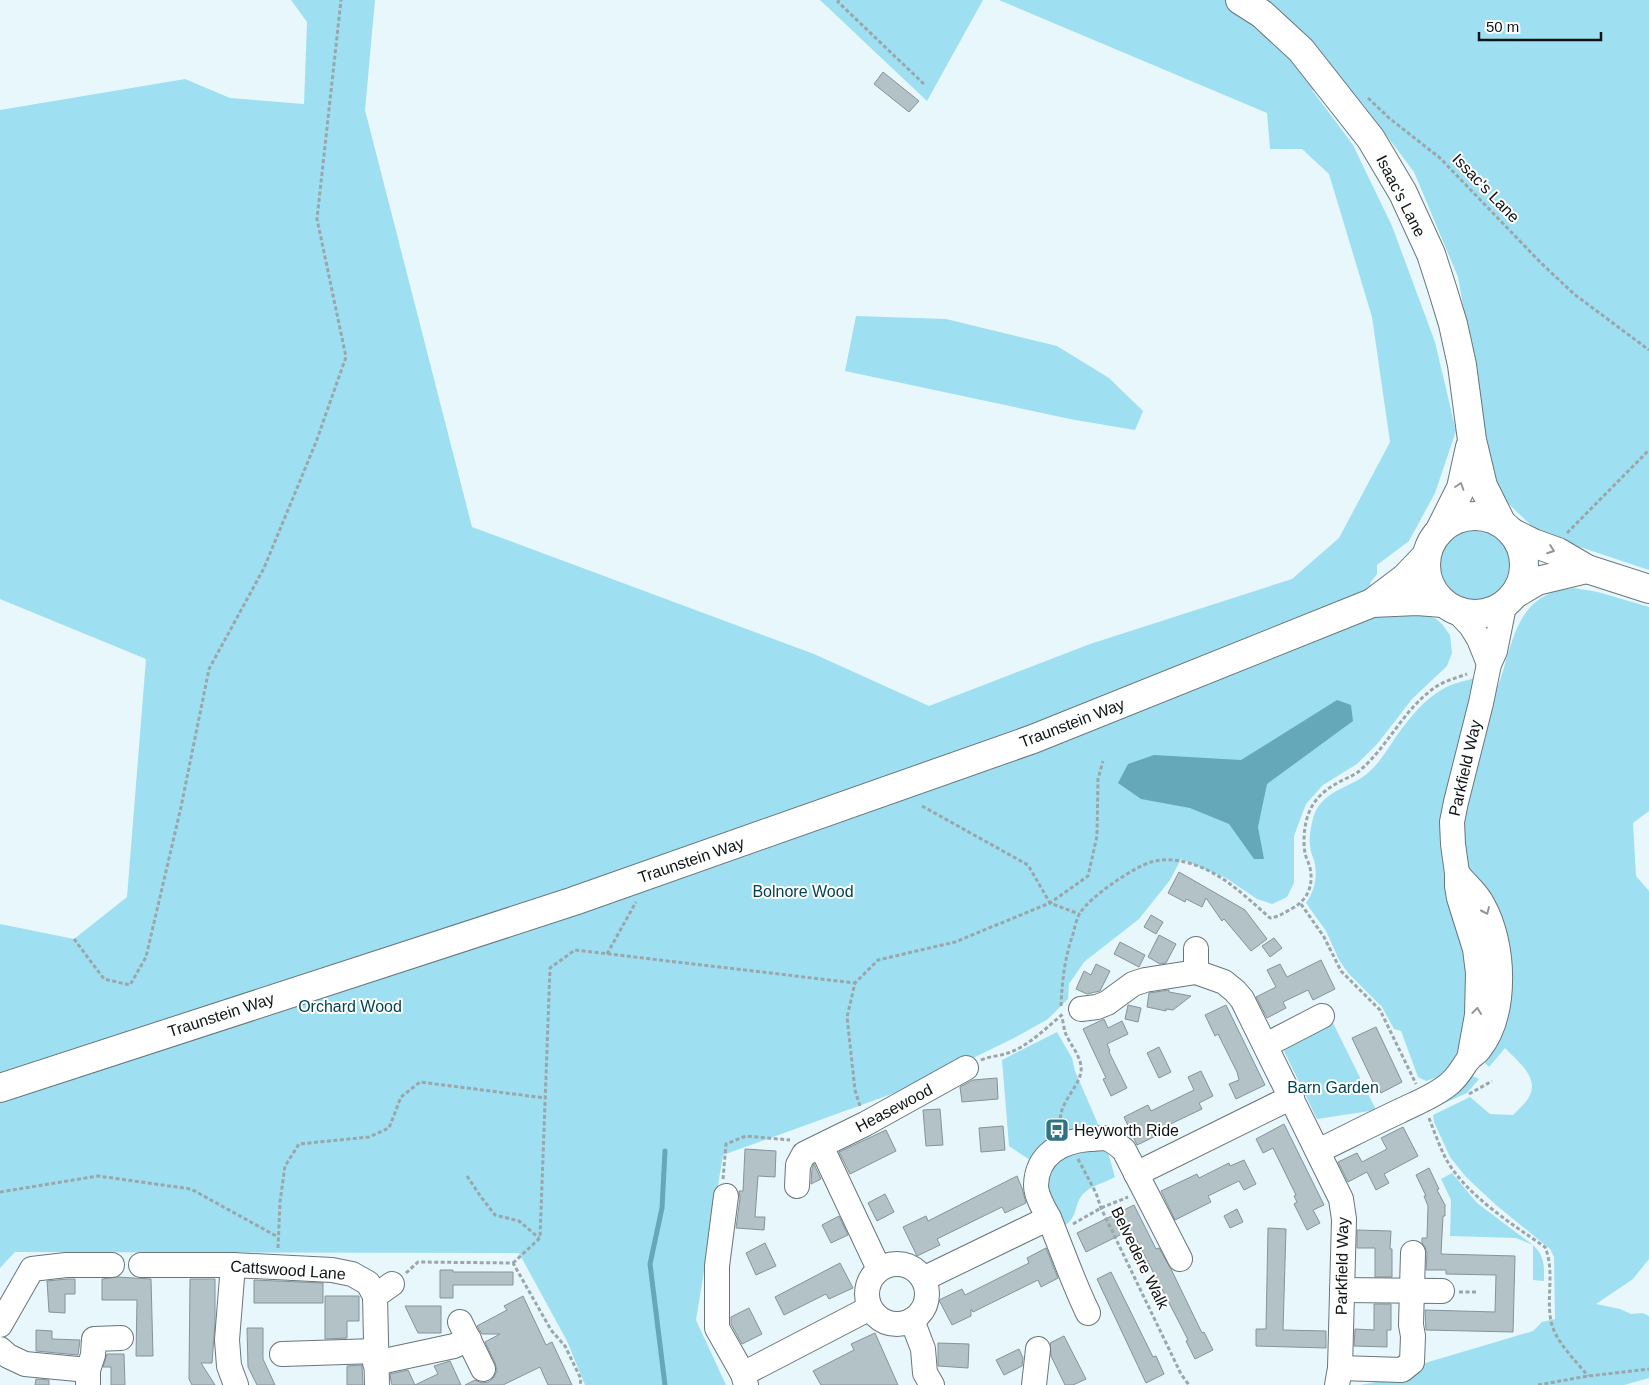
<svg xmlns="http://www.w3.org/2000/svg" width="1649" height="1385" font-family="Helvetica,sans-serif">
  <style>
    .green { fill: #9ee0f2 }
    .water { fill: #64a8ba }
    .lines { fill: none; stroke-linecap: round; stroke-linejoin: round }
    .stream { stroke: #64a8ba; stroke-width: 5 }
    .building { fill: #b2c2c6; stroke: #859498 }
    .minor-casing { stroke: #68767a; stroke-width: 26 }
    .major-casing { stroke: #68767a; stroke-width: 30 }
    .highway-casing { stroke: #68767a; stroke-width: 30 }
    .path { stroke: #9aa6aa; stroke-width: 3; stroke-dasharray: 4 2.5; stroke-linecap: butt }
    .minor { stroke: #fff; stroke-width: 24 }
    .major { stroke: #fff; stroke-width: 28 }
    .highway { stroke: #fff; stroke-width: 28 }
    .oneway { stroke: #939596 }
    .labels { text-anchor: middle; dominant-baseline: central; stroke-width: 4; stroke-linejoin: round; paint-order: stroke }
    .street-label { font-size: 16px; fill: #0e1415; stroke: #fff }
    .park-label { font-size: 16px; fill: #014350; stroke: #fff }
    .poi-label { font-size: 16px; fill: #0e1415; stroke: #fff; text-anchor: start }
  </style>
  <rect width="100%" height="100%" fill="#e7f7fc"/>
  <g class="green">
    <path d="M 291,0 L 375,0 L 365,110 L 472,527 L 814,654 L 929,706 L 1090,644 L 1292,579 L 1339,538 L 1390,442 L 1372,317 L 1329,174 L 1302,149 L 1270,149 L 1267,113 L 999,0 L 1649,0 L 1649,570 L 1580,547 L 1535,529 L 1497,493 L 1485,449 L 1474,368 L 1458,277 L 1414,172 L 1362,103 L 1312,90 L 1353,145 L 1392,226 L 1435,342 L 1456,431 L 1435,493 L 1409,541 L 1377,565 L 1377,574 L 1370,583 L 1381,616 L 1419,614 L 1435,618 L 1442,624 L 1450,635 L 1452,653 L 1447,666 L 1412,699 L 1378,743 L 1357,764 L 1323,785 L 1306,804 L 1294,836 L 1294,883 L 1287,897 L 1272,904 L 1257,899 L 1226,878 L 1181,859 L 1170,880 L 1139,919 L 1084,962 L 1069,984 L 1068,999 L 1048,1019 L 1014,1038 L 922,1083 L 723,1155 L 696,1320 L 726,1385 L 585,1385 L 567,1341 L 519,1253 L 15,1252 L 0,1268 L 0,924 L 74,939 L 127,897 L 146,659 L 0,599 L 0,110 L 185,79 L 230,98 L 304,104 L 307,22 Z"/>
    <path d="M 820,0 L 983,0 L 927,101 Z"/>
    <path d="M 856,316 L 946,319 L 1057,346 L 1109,378 L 1143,411 L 1135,430 L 1075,420 L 845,371 Z"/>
    <circle cx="1475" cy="565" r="39"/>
    <path d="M 1574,588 L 1598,592 L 1649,607 L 1649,811 L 1633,823 L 1636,876 L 1649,891 L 1649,1259 L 1633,1279 L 1596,1304 L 1620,1309 L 1631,1314 L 1643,1313 L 1649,1316 L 1649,1378 L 1624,1385 L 1360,1385 L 1399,1378 L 1405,1369 L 1533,1331 L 1542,1322 L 1555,1319 L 1554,1257 L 1550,1249 L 1496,1205 L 1466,1177 L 1450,1157 L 1434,1122 L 1433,1115 L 1470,1097 L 1490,1114 L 1513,1115 C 1518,1110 1526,1103 1529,1097 C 1540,1077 1517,1061 1505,1048 L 1489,1067 L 1480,1058 L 1466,871 L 1460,826 L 1493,685 L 1498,686 C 1511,652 1514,605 1554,592 C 1560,590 1567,589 1574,588 Z"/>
    <path d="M 1475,678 L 1449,788 L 1471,970 L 1464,1042 L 1457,1056 L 1440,1076 L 1426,1081 L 1418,1077 L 1401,1031 L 1394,1029 L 1382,1007 L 1348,973 L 1339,960 L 1326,931 L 1306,903 C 1315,890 1318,876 1314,860 C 1312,855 1310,850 1310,845 C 1309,836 1311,825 1314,815 C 1325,788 1351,789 1370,771 C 1380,762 1388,749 1395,738 C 1408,720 1423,700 1443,689 C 1452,683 1465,681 1475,678 Z"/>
    <path d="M 1333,1023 L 1376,1110 L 1317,1119 L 1283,1049 Z"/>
    <path d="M 1057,1032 L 1072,1058 L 1075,1071 L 1104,1138 L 1115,1177 C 1106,1182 1091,1186 1084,1193 C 1073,1204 1079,1217 1064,1226 L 1033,1162 L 1009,1146 L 1002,1060 Z"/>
    <path d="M 1468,1074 L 1479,1079 L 1467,1093 L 1433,1108 Z"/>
    <path d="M 1452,1173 L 1477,1203 L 1533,1245 C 1545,1256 1544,1266 1544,1281 L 1533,1280 L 1533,1245 L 1516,1238 L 1450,1236 L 1451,1200 L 1441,1179 Z"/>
  </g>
  <path class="water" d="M 1337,700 L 1351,705 L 1353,721 L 1267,784 L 1258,827 L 1264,859 L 1254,859 L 1229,824 L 1190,808 L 1141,799 L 1118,783 L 1128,764 L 1154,755 L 1241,760 Z"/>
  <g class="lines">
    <path class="stream" d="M 665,1385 L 650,1264 L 662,1208 L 665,1151"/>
  </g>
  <g class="building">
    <path d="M 883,72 L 919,101 L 909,112 L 874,84 Z"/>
    <path d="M 1179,872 L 1245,910 L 1267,939 L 1251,951 L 1224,919 L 1222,921 L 1206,898 L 1202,907 L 1186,899 L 1185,902 L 1168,893 Z"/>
    <path d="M 1151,915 L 1163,922 L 1156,934 L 1144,927 Z"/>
    <path d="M 1159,935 L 1176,944 L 1166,963 L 1160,964 L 1148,957 Z"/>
    <path d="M 1274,938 L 1282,948 L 1270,957 L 1262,946 Z"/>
    <path d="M 1120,942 L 1145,955 L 1139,967 L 1114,954 Z"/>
    <path d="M 1321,960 L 1335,989 L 1313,1000 L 1308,990 L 1283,1002 L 1286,1008 L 1267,1018 L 1256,997 L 1276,987 L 1267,970 L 1280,964 L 1287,977 Z"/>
    <path d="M 1096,964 L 1110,971 L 1100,991 L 1087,994 L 1076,989 L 1084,971 L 1091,975 Z"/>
    <path d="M 1169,990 L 1169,992 L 1191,996 L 1173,1010 L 1166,1009 L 1166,1011 L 1147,1007 L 1149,993 Z"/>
    <path d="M 1128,1005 L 1141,1008 L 1138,1022 L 1125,1019 Z"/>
    <path d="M 1226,1005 L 1265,1085 L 1236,1099 L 1229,1084 L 1239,1080 L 1237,1072 L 1218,1034 L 1215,1036 L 1205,1015 Z"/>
    <path d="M 1104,1019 L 1108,1028 L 1122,1021 L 1128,1034 L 1107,1044 L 1110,1051 L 1109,1052 L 1127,1088 L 1111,1096 L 1103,1079 L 1106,1078 L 1083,1029 Z"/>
    <path d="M 1376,1027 L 1402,1082 L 1381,1093 L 1377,1083 L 1374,1084 L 1352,1038 Z"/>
    <path d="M 1159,1047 L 1171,1072 L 1159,1078 L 1147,1053 Z"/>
    <path d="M 1201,1071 L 1213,1096 L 1199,1103 L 1202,1109 L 1160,1129 L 1162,1133 L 1137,1145 L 1124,1117 L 1148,1105 L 1151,1111 L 1194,1090 L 1188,1077 Z"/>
    <path d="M 997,1078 L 998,1099 L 962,1102 L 960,1087 L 973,1080 Z"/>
    <path d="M 940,1109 L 943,1145 L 926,1146 L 923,1110 Z"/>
    <path d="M 1284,1124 L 1324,1205 L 1313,1210 L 1320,1223 L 1307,1230 L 1294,1204 L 1297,1202 L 1294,1196 L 1296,1195 L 1273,1148 L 1263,1153 L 1256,1139 Z"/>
    <path d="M 1003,1126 L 1005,1150 L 981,1152 L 979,1128 Z"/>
    <path d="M 1403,1127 L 1418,1156 L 1384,1174 L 1389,1183 L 1376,1190 L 1367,1172 L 1348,1182 L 1338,1162 L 1357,1153 L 1362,1162 L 1387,1149 L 1381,1138 Z"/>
    <path d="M 886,1130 L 896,1151 L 850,1174 L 839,1152 Z"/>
    <path d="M 745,1149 L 776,1151 L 775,1177 L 758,1176 L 755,1217 L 765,1217 L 764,1230 L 736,1228 L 740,1198 L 739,1191 L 743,1191 Z"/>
    <path d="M 1244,1160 L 1256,1184 L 1244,1190 L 1239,1181 L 1208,1196 L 1211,1202 L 1175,1220 L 1161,1191 L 1197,1174 L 1199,1178 L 1229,1163 L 1230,1166 Z"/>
    <path d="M 814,1164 L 821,1179 L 811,1184 L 812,1169 Z"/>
    <path d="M 1429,1168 L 1439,1189 L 1437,1190 L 1445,1205 L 1445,1216 L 1443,1216 L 1441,1254 L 1515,1256 L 1513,1332 L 1426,1330 L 1425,1310 L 1495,1312 L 1496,1275 L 1446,1274 L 1446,1270 L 1426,1270 L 1427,1253 L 1425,1247 L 1422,1243 L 1422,1238 L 1427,1238 L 1428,1206 L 1424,1196 L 1426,1196 L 1416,1175 Z"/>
    <path d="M 1017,1176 L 1022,1188 L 1026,1203 L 1005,1213 L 1002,1207 L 937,1239 L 940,1245 L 917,1256 L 903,1227 L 926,1216 L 928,1221 Z"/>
    <path d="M 885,1194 L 894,1212 L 877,1221 L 868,1203 Z"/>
    <path d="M 1134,1205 L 1156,1249 L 1159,1248 L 1171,1269 L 1202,1333 L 1204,1332 L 1213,1350 L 1195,1359 L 1186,1341 L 1188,1340 L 1181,1326 L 1135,1237 L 1128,1241 L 1124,1233 L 1086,1252 L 1077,1233 Z"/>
    <path d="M 1237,1209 L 1243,1222 L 1230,1228 L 1224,1216 Z"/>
    <path d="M 839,1216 L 848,1235 L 831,1243 L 822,1225 Z"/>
    <path d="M 1268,1228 L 1286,1229 L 1283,1330 L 1326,1331 L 1326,1348 L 1256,1346 L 1256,1329 L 1266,1329 Z"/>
    <path d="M 1357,1230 L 1391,1231 L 1390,1249 L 1392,1249 L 1392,1277 L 1375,1277 L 1375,1248 L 1357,1248 Z"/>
    <path d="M 765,1243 L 776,1266 L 756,1275 L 746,1253 Z"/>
    <path d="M 1046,1248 L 1058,1278 L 1041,1287 L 1038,1280 L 973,1312 L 971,1309 L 971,1316 L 952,1325 L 939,1300 L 962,1289 L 965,1295 L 1029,1263 L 1027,1258 Z"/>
    <path d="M 840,1263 L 853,1288 L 829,1299 L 826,1294 L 784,1315 L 775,1297 Z"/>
    <path d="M 440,1270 L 453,1270 L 453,1272 L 513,1272 L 513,1285 L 453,1285 L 453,1298 L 440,1298 Z"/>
    <path d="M 1111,1272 L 1153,1357 L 1156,1356 L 1164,1374 L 1146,1383 L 1097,1279 Z"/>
    <path d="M 117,1277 L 151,1279 L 153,1356 L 136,1356 L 137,1300 L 102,1300 L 102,1279 Z"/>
    <path d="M 67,1279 L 75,1279 L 75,1294 L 65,1294 L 65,1313 L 49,1312 L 47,1281 Z"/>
    <path d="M 190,1279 L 215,1279 L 215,1323 L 212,1363 L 201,1363 L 215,1385 L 192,1385 L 189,1379 Z"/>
    <path d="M 254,1280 L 323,1283 L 323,1303 L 254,1303 Z"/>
    <path d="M 325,1296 L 359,1296 L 359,1321 L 347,1321 L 347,1338 L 325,1339 Z"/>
    <path d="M 523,1296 L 546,1345 L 552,1342 L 572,1385 L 548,1385 L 540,1367 L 503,1385 L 465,1385 L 475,1380 L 482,1383 L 489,1382 L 494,1377 L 497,1370 L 495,1363 L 485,1342 L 500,1334 L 482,1334 L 477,1326 L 507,1310 L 504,1306 Z"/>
    <path d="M 1374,1304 L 1391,1304 L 1391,1330 L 1387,1330 L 1387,1347 L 1354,1346 L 1355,1329 L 1374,1330 Z"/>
    <path d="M 405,1306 L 441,1306 L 441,1333 L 418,1333 Z"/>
    <path d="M 749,1308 L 762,1334 L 742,1344 L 731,1324 L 731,1317 Z"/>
    <path d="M 247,1328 L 263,1328 L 263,1359 L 275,1385 L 257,1385 L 248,1367 Z"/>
    <path d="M 36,1330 L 52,1331 L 52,1339 L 80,1340 L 78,1355 L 36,1351 Z"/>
    <path d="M 875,1333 L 898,1385 L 821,1385 L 813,1371 L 854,1350 L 851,1344 Z"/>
    <path d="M 1064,1336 L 1086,1379 L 1073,1385 L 1065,1385 L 1051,1356 L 1050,1343 Z"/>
    <path d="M 938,1343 L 969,1344 L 968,1368 L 938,1366 Z"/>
    <path d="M 1019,1349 L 1023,1358 L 1022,1366 L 1004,1375 L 996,1360 Z"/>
    <path d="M 107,1354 L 124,1354 L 125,1385 L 111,1385 L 111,1367 L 103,1367 Z"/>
    <path d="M 450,1361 L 461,1385 L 392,1385 L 391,1381 L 390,1374 L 408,1370 L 415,1385 L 438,1374 L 434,1366 Z"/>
    <path d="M 362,1365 L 363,1385 L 347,1385 L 347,1366 Z"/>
    <path d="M 36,1379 L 49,1380 L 49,1385 L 35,1385 Z"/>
  </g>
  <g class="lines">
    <g class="minor-casing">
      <g id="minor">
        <path d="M 1457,611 L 1471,626 L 1479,639 L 1489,664"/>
        <path d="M 1196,949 L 1196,972"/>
        <path d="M 1081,1009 L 1097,1007 L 1107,1003 L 1133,984 L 1145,980 L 1196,972 L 1224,982 L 1235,991 L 1242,999 L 1341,1199 L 1344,1219 L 1340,1368 L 1337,1385"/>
        <path d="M 1266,1045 L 1322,1016"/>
        <path d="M 1469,1059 L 1477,1015 L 1478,973 L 1475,949 L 1459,898 L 1457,886 L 1457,873 L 1453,844 L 1452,822 L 1456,802 L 1481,703 L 1489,664 L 1495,651 L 1504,606"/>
        <path d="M 821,1146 L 879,1269"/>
        <path d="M 1318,1151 C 1345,1138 1372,1124 1400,1111 C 1416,1103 1435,1096 1449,1084 C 1458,1077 1462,1068 1468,1060 C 1471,1056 1476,1054 1479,1050 C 1508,1014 1505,944 1483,905 C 1477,892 1466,885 1457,873"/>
        <path d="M 1136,1174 L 1292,1097"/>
        <path d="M 797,1186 L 798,1165 L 804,1154 L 865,1124 L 966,1068"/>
        <path d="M 726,1196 L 717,1266 L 717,1328 L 743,1374 L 746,1385"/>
        <path d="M 1049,1218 C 1062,1250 1073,1282 1088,1313"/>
        <circle cx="897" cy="1294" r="30"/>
        <path d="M 141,1265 L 233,1265 L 332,1270 L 352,1274 L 368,1283 L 375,1296 L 392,1284"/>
        <path d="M 233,1265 L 227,1340 L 229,1366 L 236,1385"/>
        <path d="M 923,1279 L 1049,1218 C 1044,1209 1036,1196 1036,1185 C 1037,1154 1062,1141 1089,1139 C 1094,1139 1100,1138 1105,1138 C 1113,1140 1118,1145 1124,1150 L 1180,1259"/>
        <path d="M 1342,1290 L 1442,1291"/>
        <path d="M 375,1296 L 377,1385"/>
        <path d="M 912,1320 L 923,1349 L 925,1373 L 932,1385"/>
        <path d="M 460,1322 L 483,1369"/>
        <path d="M 0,1325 L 32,1269 L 66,1265 L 112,1265"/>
        <path d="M 0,1349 L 8,1356 L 25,1364 L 88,1370 L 88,1385"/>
        <path d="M 282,1354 L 376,1351"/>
        <path d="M 375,1363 L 454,1346 L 469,1339"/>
        <path d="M 1340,1368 L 1402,1370 L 1412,1362 L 1413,1336 L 1411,1325 L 1413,1253"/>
        <path d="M 88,1370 L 93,1355 L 94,1339 L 121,1338"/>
        <path d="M 743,1374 L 870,1308"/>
        <path d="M 1034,1385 L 1038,1349"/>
      </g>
    </g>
    <g class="major-casing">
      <g id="major">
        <path d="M 1240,0 L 1262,14 L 1301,50 L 1371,139 L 1403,193 L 1431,254 L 1442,288 L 1453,324 L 1462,365 L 1472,440 L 1483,486 L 1501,522"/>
        <path d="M 1440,530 L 1461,488 L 1470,447"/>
      </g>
    </g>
    <g class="highway-casing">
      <g id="highway">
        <circle cx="1475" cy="565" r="49"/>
        <path d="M 1513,533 L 1533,543 L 1558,552 L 1587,569 L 1649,589"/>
        <path d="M 1515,594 L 1537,581 L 1587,569"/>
        <path d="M 1372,603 L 1405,578 L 1426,556"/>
        <path d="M 0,1088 L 574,901 L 1033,739 L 1372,603 L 1417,601 L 1443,603"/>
      </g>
    </g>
    <g class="path">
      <path d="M 839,0 L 838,2 L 925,85"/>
      <path d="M 1368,98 L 1389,118 L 1440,158 L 1541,263 L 1574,294 L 1649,350"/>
      <path d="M 1567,533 L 1649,450"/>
      <path d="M 922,806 L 1028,865 L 1050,903 L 1079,914"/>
      <path d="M 1301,904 L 1324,937 L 1341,971 L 1380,1010 L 1416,1084"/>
      <path d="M 74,939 L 104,979 L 130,985 L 146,957 L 181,807 L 209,669 L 264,568 L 316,442 L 346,357 L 317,219 L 341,0"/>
      <path d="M 607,954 L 636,902"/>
      <path d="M 1061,1006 C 1062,980 1065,956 1074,931 C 1075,925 1077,918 1080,913 C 1090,897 1132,868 1151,862 C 1162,859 1173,859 1185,862 C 1219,870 1244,895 1270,918 C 1278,917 1284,913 1291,909 C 1307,901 1314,886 1310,868 C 1309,863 1306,858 1305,853 C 1303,841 1304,827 1308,815 C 1314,798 1326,789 1341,781 C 1347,778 1354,775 1358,772 C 1386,749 1401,714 1429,692 C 1440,682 1453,679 1467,674"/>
      <path d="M 981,1060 C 990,1056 1000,1056 1008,1053 C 1029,1046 1047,1027 1064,1013"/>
      <path d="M 1469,1094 L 1492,1081"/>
      <path d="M 860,1106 L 855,1090 L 847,1017 L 855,983 L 878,960 L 955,942 L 1050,903 L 1088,876 L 1097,836 L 1098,779 L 1103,761"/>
      <path d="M 1429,1118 C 1434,1131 1439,1145 1445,1157 C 1464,1194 1512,1224 1545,1247 C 1555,1271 1546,1297 1551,1321 C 1554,1340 1576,1361 1588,1376"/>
      <path d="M 1061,1125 C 1056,1106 1078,1089 1081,1072 C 1083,1058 1070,1045 1065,1032 C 1064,1028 1063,1022 1062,1017"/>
      <path d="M 1078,1159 L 1096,1193 L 1101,1208 L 1181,1374 L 1189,1385"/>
      <path d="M 467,1176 L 481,1197 L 495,1215 L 519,1221 L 539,1238"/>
      <path d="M 723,1179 L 726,1144 L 746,1136 L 790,1140"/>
      <path d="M 0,1192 L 98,1176 L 191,1189 L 278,1237"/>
      <path d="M 1073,1224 L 1101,1208 L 1128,1197"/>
      <path d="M 278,1248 L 280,1202 L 285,1166 L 299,1144 L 369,1137 L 389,1128 L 401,1097 L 420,1082 L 545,1098"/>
      <path d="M 513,1263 L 540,1238 L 550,968 L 575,950 L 855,983"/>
      <path d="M 406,1273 L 418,1262 L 513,1263 L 551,1330 L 565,1346 L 581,1379 L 580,1385"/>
      <path d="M 1459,1292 L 1478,1292"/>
      <path d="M 1538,1385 L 1588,1376 L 1649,1369"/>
    </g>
    <use href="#minor" class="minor"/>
    <use href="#major" class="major"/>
    <use href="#highway" class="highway"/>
  </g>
  <defs><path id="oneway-chevron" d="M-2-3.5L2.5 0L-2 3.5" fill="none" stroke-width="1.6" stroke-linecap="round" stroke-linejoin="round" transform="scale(1.25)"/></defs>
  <g class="oneway">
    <use href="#oneway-chevron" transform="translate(1460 486) rotate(-72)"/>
    <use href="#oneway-chevron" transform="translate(1551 550) rotate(20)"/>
    <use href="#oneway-chevron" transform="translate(1486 911) rotate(66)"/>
    <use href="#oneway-chevron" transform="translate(1477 1011) rotate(-83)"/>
  </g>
  <defs>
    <g id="bus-square" transform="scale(1.25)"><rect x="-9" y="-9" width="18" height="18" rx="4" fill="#2f7283" stroke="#fff"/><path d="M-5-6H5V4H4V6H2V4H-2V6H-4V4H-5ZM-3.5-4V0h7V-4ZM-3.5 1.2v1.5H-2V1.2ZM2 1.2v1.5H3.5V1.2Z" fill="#fff"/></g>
  </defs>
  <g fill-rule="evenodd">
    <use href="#bus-square" x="1057" y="1130"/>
  </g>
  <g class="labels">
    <g class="street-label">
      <text transform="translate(1486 188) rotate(46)">Issac's Lane</text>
      <text transform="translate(1401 196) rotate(63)">Isaac's Lane</text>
      <text transform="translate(1072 723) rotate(-21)">Traunstein Way</text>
      <text transform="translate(1465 768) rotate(-77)">Parkfield Way</text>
      <text transform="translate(691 860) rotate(-19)">Traunstein Way</text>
      <text transform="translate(221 1015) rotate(-18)">Traunstein Way</text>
      <text transform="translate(894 1108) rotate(-28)">Heasewood</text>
      <text transform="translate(1140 1258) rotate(64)">Belvedere Walk</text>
      <text transform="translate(1342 1266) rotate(-89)">Parkfield Way</text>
      <text transform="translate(288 1270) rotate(4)">Cattswood Lane</text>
    </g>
    <g class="park-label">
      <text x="803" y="891">Bolnore Wood</text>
      <text x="350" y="1006">Orchard Wood</text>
      <text x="1333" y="1087">Barn Garden</text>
    </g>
    <g class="poi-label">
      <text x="1074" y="1130">Heyworth Ride</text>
    </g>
  </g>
  <path d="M1479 32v8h122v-8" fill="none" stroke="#0e1415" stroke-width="2.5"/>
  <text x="1486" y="32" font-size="15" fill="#0e1415" stroke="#ffffff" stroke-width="4" paint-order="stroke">50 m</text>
</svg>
